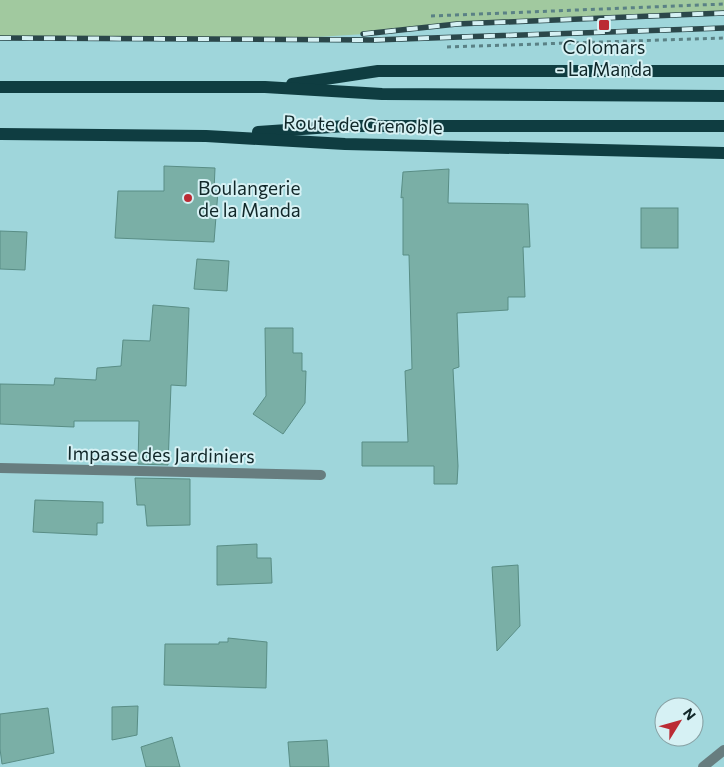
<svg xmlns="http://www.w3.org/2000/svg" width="724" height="767" font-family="Commissioner,sans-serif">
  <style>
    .green { fill: #a1c99f }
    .building { fill: #7aafa6; stroke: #598d85 }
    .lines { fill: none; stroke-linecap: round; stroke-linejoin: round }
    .path { stroke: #5a8185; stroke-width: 3; stroke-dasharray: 4 4; stroke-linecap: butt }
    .minor { stroke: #677d7f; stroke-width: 10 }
    .primary { stroke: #0f3d41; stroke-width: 12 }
    .rail-casing { stroke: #2b474a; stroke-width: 5.5 }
    .rail { stroke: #d6f1f4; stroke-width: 4; stroke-dasharray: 11; stroke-linecap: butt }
    .poi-dot { fill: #bb2b34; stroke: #d6f1f4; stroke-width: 2 }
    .labels { text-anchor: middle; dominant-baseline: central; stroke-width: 4; stroke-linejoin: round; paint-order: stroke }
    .poi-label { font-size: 19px; fill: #112729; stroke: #d6f1f4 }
    .street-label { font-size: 19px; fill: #112729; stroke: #d6f1f4 }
  </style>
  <rect width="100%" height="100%" fill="#9fd6db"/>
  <path class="green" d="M 0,0 L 724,0 L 724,13 L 457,24 L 365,34 L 284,39 L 0,38 Z"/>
  <g class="building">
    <path d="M 164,166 L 215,168 L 214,191 L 218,191 L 214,242 L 115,238 L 118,191 L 164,191 Z"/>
    <path d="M 449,169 L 448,203 L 528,204 L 530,247 L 523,247 L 525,297 L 508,297 L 508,310 L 457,313 L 459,367 L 453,369 L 458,466 L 457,484 L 434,484 L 434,466 L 362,466 L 362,442 L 408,442 L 405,371 L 412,369 L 409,255 L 403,255 L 403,197 L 401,198 L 403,172 Z"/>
    <rect x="641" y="208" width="37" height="40"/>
    <path d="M 0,231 L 27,232 L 25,270 L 0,269 Z"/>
    <path d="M 197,259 L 229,261 L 227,291 L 194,289 Z"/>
    <path d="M 153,305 L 189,308 L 186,386 L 171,385 L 168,465 L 138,464 L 139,421 L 74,421 L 74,427 L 0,424 L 0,384 L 54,385 L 55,378 L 96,380 L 97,368 L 121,366 L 123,340 L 150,341 Z"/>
    <path d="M 265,328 L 293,328 L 293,353 L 302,353 L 302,371 L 306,371 L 305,403 L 283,434 L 253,414 L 266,396 Z"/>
    <path d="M 135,478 L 190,479 L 190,525 L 147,526 L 145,505 L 137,505 Z"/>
    <path d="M 35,500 L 103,502 L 103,523 L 97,523 L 97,535 L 33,532 Z"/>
    <path d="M 257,544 L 257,558 L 271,558 L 272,583 L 217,585 L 217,546 Z"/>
    <path d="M 518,565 L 520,626 L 497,651 L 492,567 Z"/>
    <path d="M 228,638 L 267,642 L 266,688 L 164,685 L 165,644 L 219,644 L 219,642 L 228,642 Z"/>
    <path d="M 138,706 L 137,735 L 112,740 L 112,707 Z"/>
    <path d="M 48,708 L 54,753 L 2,764 L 0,749 L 0,714 Z"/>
    <path d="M 172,737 L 180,767 L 146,767 L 141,747 Z"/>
    <path d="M 327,740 L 329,767 L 290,767 L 288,742 Z"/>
  </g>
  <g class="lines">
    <g class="path">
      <path d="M 431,16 L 724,4"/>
      <path d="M 447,47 L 724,38"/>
    </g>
    <g class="minor">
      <path d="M 0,468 L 321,475"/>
      <path d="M 703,767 L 724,750"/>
    </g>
    <g class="primary">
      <path d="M 292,84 L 378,71 L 724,71"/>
      <path d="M 0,87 L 265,87 L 382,94 L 724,96"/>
      <path d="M 258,132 L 346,126 L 724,126"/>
      <path d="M 0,134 L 206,136 L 345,144 L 724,153"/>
    </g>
    <g class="rail-casing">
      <g id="rail">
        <path d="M 363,34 L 457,24 L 724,13"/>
        <path d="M 0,38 L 374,40 L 724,28"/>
      </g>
    </g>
    <use href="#rail" class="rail"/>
  </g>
  <g class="poi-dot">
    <rect x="598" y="19" width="12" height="12" rx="2.5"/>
    <circle cx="188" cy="198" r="5"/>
  </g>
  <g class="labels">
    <g class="poi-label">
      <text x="604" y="46">Colomars<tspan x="604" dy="22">- La Manda</tspan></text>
      <text x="198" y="187" text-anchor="start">Boulangerie<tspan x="198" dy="22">de la Manda</tspan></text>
    </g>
    <g class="street-label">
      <text transform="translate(363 124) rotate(2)">Route de Grenoble</text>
      <text transform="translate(161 454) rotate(1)">Impasse des Jardiniers</text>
    </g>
  </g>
  <g transform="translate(679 722) rotate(53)"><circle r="24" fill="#d6f1f4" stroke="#87a0a3"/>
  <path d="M0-4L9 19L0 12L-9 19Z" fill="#bb2b34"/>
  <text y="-8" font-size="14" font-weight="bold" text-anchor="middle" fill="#112729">N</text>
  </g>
</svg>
